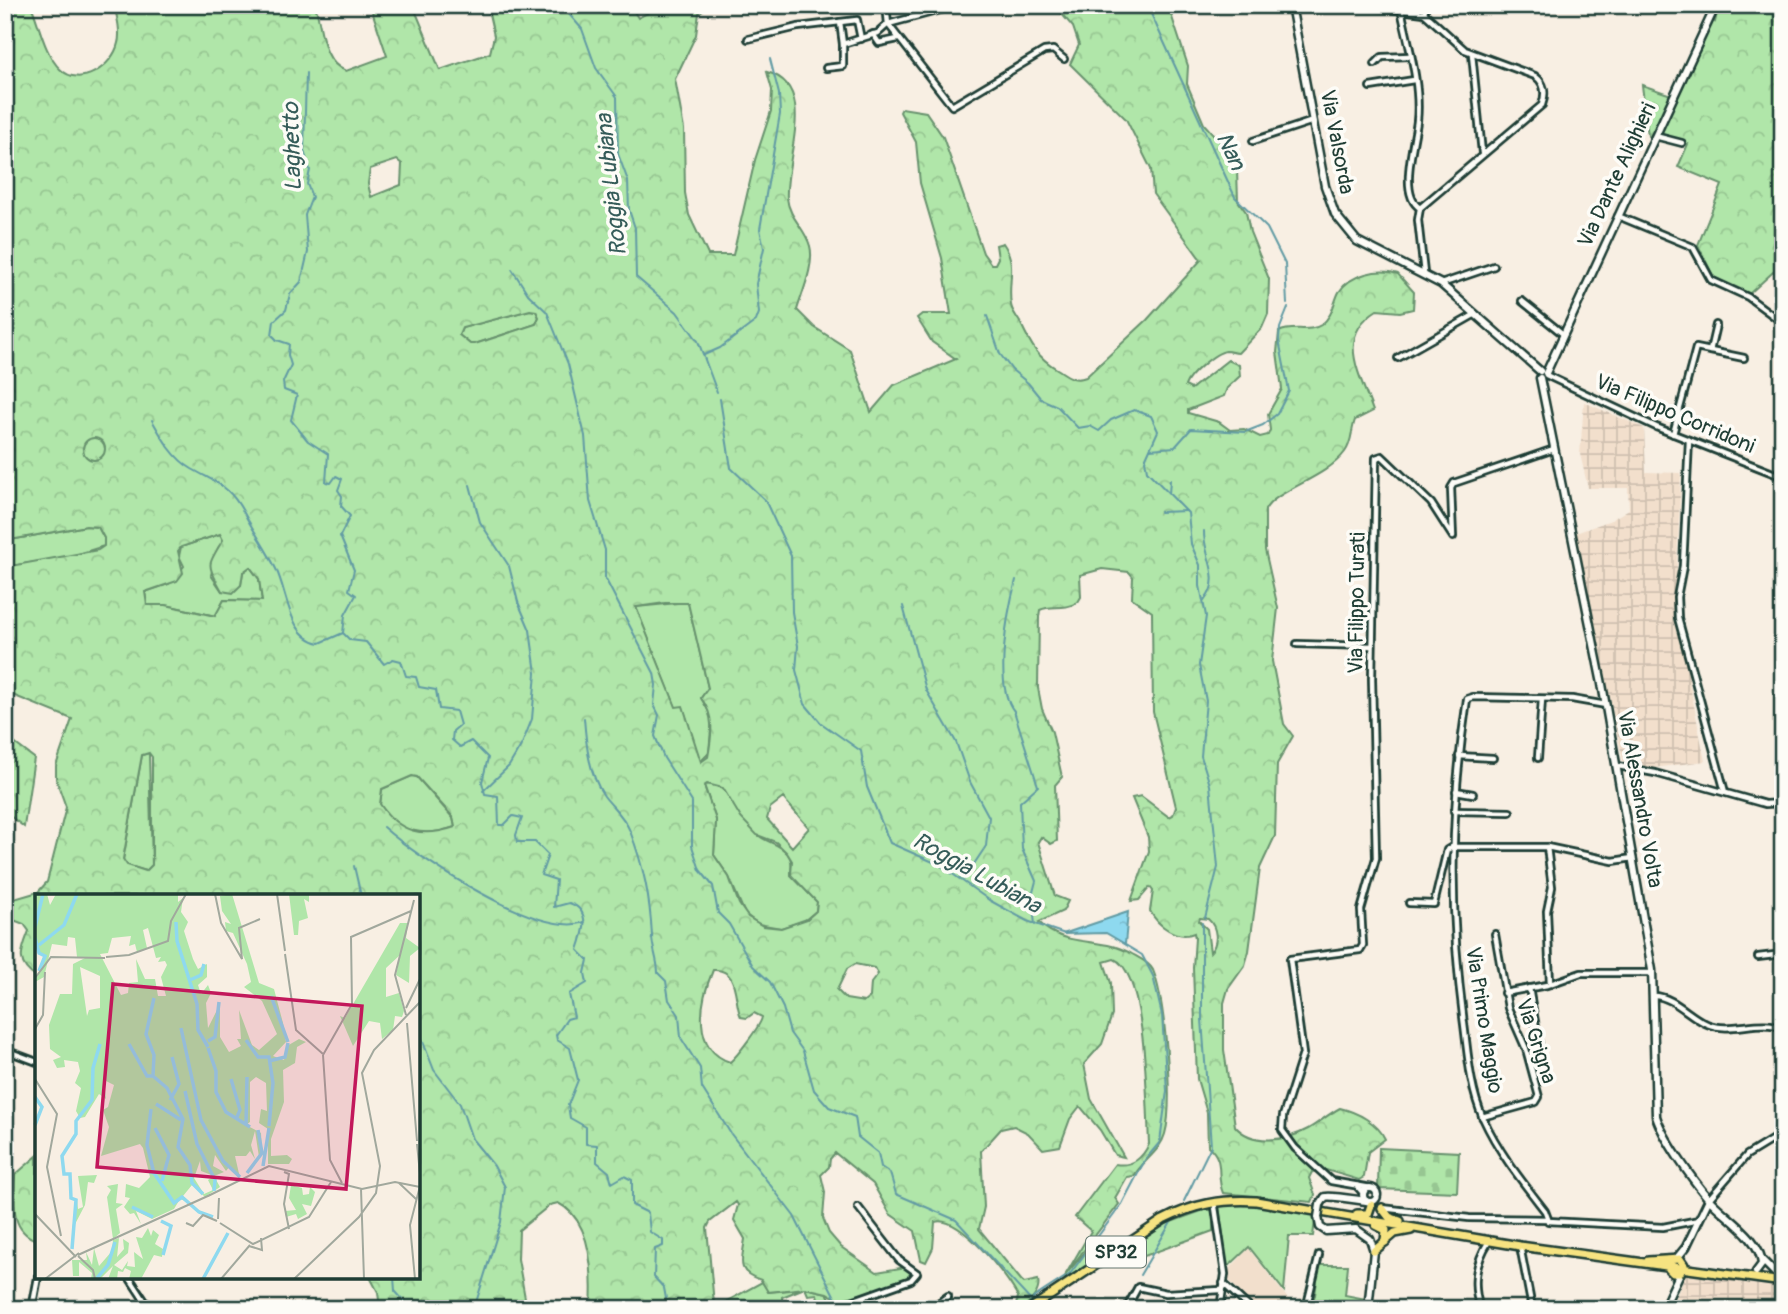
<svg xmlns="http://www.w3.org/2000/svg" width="1788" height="1314" font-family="Pangolin,sans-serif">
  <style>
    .built { fill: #f2dfcc }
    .industrial { fill: url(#industrial-grid) }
    .green { fill: #b0e6a9; stroke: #68926e; stroke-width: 2 }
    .forest { fill: url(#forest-crowns); stroke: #68926e; stroke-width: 2; fill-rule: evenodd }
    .wetland { fill: url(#wetland-marsh); stroke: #68926e; stroke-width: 2 }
    .cemetery { fill: url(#cemetery-stones); stroke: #68926e; stroke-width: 2 }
    .water { fill: url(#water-ripples); stroke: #629ba4; stroke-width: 2 }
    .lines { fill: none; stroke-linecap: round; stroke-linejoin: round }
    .stream { stroke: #629ba4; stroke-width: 2 }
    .street-casing { stroke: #1f3d34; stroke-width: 10 }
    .secondary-casing { stroke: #1f3d34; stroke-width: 11 }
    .primary-casing { stroke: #1f3d34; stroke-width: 12 }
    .street { stroke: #fdfcf7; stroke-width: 4.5 }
    .secondary { stroke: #fdfcf7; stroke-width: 6 }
    .primary { stroke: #f6e381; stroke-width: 7 }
    .secondary-bridge-casing { stroke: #1f3d34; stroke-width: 11; stroke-linecap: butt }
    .secondary-bridge { stroke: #fdfcf7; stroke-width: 6 }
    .labels { text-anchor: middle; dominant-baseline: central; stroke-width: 7; stroke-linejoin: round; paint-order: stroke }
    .shield { fill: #fdfcf7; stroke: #62766e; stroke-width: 2 }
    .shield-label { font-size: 19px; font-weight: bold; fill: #1f3d34 }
    .street-label { font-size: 21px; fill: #1f3d34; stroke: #fdfcf7 }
    .water-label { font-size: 23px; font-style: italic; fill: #355c59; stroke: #fdfcf7 }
    .inset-river { fill: none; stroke: #8ed9ef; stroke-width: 3.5 }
    .inset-road { fill: none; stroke: #a1a89d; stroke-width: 2 }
    .view { fill: #c2185b; fill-opacity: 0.15; stroke: #c2185b; stroke-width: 3.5 }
    .inset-edge { fill: none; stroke: #1f3d34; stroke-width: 3.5 }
  </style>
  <defs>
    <pattern id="industrial-grid" width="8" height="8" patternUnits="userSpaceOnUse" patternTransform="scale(1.75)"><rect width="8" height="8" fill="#f2dfcc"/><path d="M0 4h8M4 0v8" fill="none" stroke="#cfc0b0"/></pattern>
    <pattern id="forest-crowns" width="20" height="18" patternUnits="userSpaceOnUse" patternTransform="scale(1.75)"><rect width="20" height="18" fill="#b0e6a9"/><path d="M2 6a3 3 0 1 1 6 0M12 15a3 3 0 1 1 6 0" fill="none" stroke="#97c692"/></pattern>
    <pattern id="wetland-marsh" width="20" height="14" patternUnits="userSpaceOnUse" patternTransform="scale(1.75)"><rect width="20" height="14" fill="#b0e6a9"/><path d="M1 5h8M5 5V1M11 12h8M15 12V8" fill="none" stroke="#97c692"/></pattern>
    <pattern id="cemetery-stones" width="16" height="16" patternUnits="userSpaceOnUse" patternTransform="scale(1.75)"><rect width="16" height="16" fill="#b0e6a9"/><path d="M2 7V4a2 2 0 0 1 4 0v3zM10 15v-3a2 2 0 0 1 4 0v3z" fill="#97c692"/></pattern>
    <pattern id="water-ripples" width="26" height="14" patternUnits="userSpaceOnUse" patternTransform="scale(1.75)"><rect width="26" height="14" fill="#8ed9ef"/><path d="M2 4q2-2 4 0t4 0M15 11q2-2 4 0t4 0" fill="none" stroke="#7abbce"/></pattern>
  </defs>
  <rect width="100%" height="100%" fill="#f8efe3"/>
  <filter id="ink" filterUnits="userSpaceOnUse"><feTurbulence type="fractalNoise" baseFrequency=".0143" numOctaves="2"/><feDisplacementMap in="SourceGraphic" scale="14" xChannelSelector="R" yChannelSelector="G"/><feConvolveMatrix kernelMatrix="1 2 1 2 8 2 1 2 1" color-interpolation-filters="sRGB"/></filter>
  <g filter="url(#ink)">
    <path class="built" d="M 1248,1249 L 1249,1249 L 1296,1309 L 1255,1309 L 1228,1279 L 1227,1272 Z"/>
    <g class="industrial">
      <path d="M 1584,402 L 1644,428 L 1646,472 L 1681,473 L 1675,609 L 1705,761 L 1647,769 L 1623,761 L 1576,533 L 1611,520 L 1629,509 L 1628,488 L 1588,488 L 1580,454 Z"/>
      <path d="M 1686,1273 L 1783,1287 L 1783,1309 L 1671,1309 Z"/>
    </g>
    <g class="green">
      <path d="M 530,310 L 536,311 L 539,317 L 536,324 L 475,344 L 470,344 L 459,335 L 462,328 Z"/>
      <path d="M 86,526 L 98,527 L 104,538 L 104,546 L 72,556 L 5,567 L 5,541 Z"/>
      <path d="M 220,534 L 224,540 L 218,548 L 211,575 L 222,591 L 241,585 L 243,572 L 250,567 L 259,579 L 262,601 L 224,600 L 216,616 L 166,605 L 147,605 L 145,592 L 169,584 L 184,566 L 179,556 L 181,547 Z"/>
      <path d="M 688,602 L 708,688 L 701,698 L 712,717 L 709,753 L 700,762 L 683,707 L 676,708 L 636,607 Z"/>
      <path d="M 149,753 L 152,865 L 146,871 L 126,865 L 123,860 L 142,755 Z"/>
      <path d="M 412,776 L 417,777 L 453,818 L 455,827 C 422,838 399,834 380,805 L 382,789 Z"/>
      <path d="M 712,784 C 733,790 742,818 756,833 C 765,843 779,842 788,854 C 793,861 791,867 791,875 L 817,902 L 816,911 L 804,921 L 781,928 L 758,924 L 745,914 L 729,877 L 714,855 L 716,820 L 704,785 Z"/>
      <path d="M 1232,1203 L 1253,1203 L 1316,1214 L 1313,1236 L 1289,1236 L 1284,1291 L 1249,1247 L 1227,1268 L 1219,1205 Z"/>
      <path d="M 1204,1210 L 1213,1210 L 1213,1231 L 1139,1258 L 1126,1251 L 1168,1223 Z"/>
      <path d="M 1087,1250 L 1094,1261 L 1065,1279 L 1066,1274 Z"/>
      <path d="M 1319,1265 L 1348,1265 L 1345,1295 L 1366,1299 L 1365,1309 L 1309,1309 L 1315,1295 Z"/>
      <path d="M 762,1282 L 769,1292 L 802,1289 L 782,1297 L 783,1309 L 716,1307 Z"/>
      <path d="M 805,1288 L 827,1293 L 835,1307 L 820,1309 L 817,1294 L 808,1295 Z"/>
    </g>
    <g class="forest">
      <path d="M 5,5 L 31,5 C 39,24 45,55 60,69 C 80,89 113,66 118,43 C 121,31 117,17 114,5 L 315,5 C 322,26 321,62 346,71 L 387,56 L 370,5 L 413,5 L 440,70 L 490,53 L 494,36 L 487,5 L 630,5 L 638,18 L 657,8 L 656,5 L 709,5 L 699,13 L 696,35 L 675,79 L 684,129 L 685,193 L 689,215 L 708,255 L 733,255 L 755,160 L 771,111 L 772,90 L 767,72 C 819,86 784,160 787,198 C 789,218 805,228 810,246 C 815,264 802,293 797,310 L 814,327 L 850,350 L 871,412 L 894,385 L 956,359 L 932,342 L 917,318 L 922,314 L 951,314 L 942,258 L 920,183 L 916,142 L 900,112 L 902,108 L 926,112 L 943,137 L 983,253 L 991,264 L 995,264 L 998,258 L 996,245 L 1003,243 C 1018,264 1007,282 1011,305 C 1012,312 1018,318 1021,324 C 1031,345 1037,357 1057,369 C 1067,375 1073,382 1086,377 L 1147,320 L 1201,260 L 1153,194 L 1151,169 L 1126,119 L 1070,64 L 1079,45 L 1073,27 L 1054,5 L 1168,5 L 1188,66 L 1187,84 L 1204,124 L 1231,154 L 1237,170 L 1238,201 L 1246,212 L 1250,232 L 1269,279 L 1268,314 L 1262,328 L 1238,353 C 1234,353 1230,351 1226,351 C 1215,352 1188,376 1185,386 L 1191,389 L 1228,360 L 1239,365 L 1240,376 L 1227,388 L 1224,396 L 1188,410 L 1188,413 L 1219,422 L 1230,430 L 1244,429 L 1260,437 L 1268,435 L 1270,430 L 1268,414 L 1282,389 L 1277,352 L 1279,332 C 1292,325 1309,333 1321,325 C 1333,316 1333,304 1339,292 C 1350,274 1379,268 1398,274 L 1414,292 L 1413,309 L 1400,312 L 1377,310 C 1335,336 1360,374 1373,411 L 1355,420 C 1351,431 1352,443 1345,452 C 1325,479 1275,490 1265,510 L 1265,550 L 1278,608 L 1272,661 L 1284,724 L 1293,736 L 1277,764 L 1275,836 L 1260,868 L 1249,951 L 1245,965 L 1228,989 L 1224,1003 L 1224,1050 L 1235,1126 C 1252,1146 1286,1141 1308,1129 C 1319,1123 1328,1114 1340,1108 C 1357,1112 1378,1123 1385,1139 L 1368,1152 L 1364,1177 L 1359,1180 L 1326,1170 L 1312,1172 L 1309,1178 L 1315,1195 L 1312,1202 L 1223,1193 C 1215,1175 1226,1161 1208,1146 L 1207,1113 L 1197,1079 L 1193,968 L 1195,938 L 1194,933 C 1177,940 1158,926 1150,911 L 1153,891 L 1150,887 L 1139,900 L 1131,901 L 1149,851 L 1148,837 L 1132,798 L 1141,796 L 1169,817 L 1173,815 L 1176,807 L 1153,712 L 1152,612 L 1132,598 L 1133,577 L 1129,572 L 1102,569 L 1080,575 L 1081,597 L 1078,602 C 1063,611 1052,604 1040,610 L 1039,617 L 1038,688 L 1042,709 L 1052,732 L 1062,777 L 1055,785 L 1057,841 L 1051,844 L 1041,837 L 1038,842 L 1055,896 L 1068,901 L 1063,911 L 1039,922 C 1064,949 1103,936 1132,954 C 1139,958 1150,963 1153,970 C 1165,1000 1174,1103 1165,1134 C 1160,1152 1143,1160 1134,1176 L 1127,1177 L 1115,1198 L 1119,1204 L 1066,1274 L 1091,1231 L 1075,1217 L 1115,1164 C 1132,1167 1142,1159 1149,1144 C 1147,1110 1147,971 1114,959 L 1104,962 L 1111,983 L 1112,1015 L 1102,1044 L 1084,1064 L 1091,1099 L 1124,1157 L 1115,1155 L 1100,1130 L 1080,1106 L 1070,1119 L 1060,1146 L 1043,1149 L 1028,1133 L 1014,1126 L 1001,1129 L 981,1151 L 984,1207 L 979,1229 L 1021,1280 L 1024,1283 L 1038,1280 C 1041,1292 1031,1301 1022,1309 L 1015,1309 L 1018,1297 C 1008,1277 959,1214 935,1222 L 933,1248 L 926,1262 L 921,1260 L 915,1231 L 890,1214 L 873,1184 L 835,1153 L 830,1159 L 829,1167 L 821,1175 L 825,1192 L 823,1218 L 829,1233 L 841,1247 L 877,1272 L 906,1267 L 913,1270 L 905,1280 L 842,1302 L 827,1293 L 805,1288 L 768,1292 L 761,1280 C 735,1272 742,1261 745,1239 L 734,1220 L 738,1205 L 736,1202 L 710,1222 L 707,1228 L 714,1304 L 718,1309 L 591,1309 C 593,1277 593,1220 558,1203 L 550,1205 L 519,1230 L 518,1259 L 527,1309 L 380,1309 L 378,1292 L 370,1277 L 418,1277 L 418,896 L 37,896 L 37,978 C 15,963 21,952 29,931 L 24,924 L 11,919 L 10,905 L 14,899 L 38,892 L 47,882 L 66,807 L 56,779 L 56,766 L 72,719 L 5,692 L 5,567 L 98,550 L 104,546 L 104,538 L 98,527 L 86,526 L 5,541 ZM 397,160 L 402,164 L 401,185 L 371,197 L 368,184 L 370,169 ZM 530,310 L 536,311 L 539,317 L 536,324 L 475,344 L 470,344 L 459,335 L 462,328 ZM 220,534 L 223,540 C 205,568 208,564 222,591 L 233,593 L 241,585 L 243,572 L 250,567 L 259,579 L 262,601 L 224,600 L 215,616 L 166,605 L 147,605 L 145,592 L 177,581 L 183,573 L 178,551 L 181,547 ZM 665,603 L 688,603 L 708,688 L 701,698 C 715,716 712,735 708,757 L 701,762 L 683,706 L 676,707 L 636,607 ZM 149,753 L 152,757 L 152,865 L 146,871 L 127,865 L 123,859 L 142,755 ZM 412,776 L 417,777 L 453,817 L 455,827 C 423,838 399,833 380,804 L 382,789 ZM 707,784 L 723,788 L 741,818 L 757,835 L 776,842 L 787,853 L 792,861 L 791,875 L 817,902 L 816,911 L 807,919 L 781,928 L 763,926 L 748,917 L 739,904 L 729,877 L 714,855 L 716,820 L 704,786 ZM 783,798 L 809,828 L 792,847 L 767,819 L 770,808 ZM 1200,918 L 1208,919 C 1217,927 1219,943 1210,952 L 1207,929 L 1199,921 ZM 855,964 L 874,968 L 878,974 L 871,983 L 870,997 L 864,1002 L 846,999 L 837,990 L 847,969 ZM 713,970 C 740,968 733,1000 741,1017 L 747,1018 L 754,1013 L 762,1017 C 761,1025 738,1055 730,1062 C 691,1049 700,1001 713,970 Z"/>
      <path d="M 1719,5 L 1783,5 L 1783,180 L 1780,192 L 1783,196 L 1783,263 L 1749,294 L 1714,278 L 1698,245 L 1722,185 L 1678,167 L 1688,144 L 1648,136 L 1642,85 L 1677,97 L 1712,20 L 1715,22 Z"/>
      <path d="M 5,736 L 34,758 L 24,827 L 5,812 Z"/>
      <path d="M 37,1156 L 37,1240 C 9,1231 14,1200 15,1175 Z"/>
    </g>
    <circle class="wetland" cx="94" cy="449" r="11"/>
    <path class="cemetery" d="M 1379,1148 L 1459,1152 L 1457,1192 L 1378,1189 Z"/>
    <path class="water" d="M 1128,912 L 1125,944 L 1106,933 L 1063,934 Z"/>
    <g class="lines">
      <g class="stream">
        <path d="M 561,5 L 582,29 L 596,68 L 617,97 L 618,154 L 628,181 L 629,210 L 635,228 L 636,277 L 677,312 L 698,341 L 717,392"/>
        <path d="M 1147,5 L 1235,197 L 1267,228 L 1285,264 L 1287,304"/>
        <path d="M 306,73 L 304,151 L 310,170 L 307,184 L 312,197 L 305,215 L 308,252 L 301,282 L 290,294 L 286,310 L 274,321 L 272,335 L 277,340 L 289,344 L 288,355 L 291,365 L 283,382 L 284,390 L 297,395 L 291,420 L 308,441 L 328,454 L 326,482 L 331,483 L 336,476 L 342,479 L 338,490 L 342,496 L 341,506 L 350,516 L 340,536 L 354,570 L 349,590 L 356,595 L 345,615 L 343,633 L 350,640 L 366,642 L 384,664 L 393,659 L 401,661 L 406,676 L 416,677 L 419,687 L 436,690 L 439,709 L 456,711 L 460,725 L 453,731 L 452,740 L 460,747 L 471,741 L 488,758 L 482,782 L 485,794 L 498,796 L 499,825 L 504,825 L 513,816 L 522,818 L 516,835 L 517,842 L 535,842 L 548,855 L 541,875 L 556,880 L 554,907 L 569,903 C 592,910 584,933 578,950 L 588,960 L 585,973 L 587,983 L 569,994 L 574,1017 L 567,1019 L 556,1035 L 557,1040 L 570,1048 L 578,1080 L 568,1105 L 570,1118 L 586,1127 L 586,1144 L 597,1145 L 597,1162 L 609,1172 L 612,1183 L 624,1176 L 632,1180 L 632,1205 L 648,1213 L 650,1232 L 663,1240 L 663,1246 L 655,1249 L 654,1277 L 664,1288 L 668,1309"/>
        <path d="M 512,269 L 528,294 L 547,312 L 568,364 L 585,436 L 590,501 L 605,550 L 605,578 L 654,673 L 656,685 L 654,705 L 659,715 L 655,736 L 664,758 L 692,802 L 692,846 L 700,870 L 713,886 L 718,913 L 729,924 L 753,966 L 770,982 L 783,1008 L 790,1033 L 803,1051 L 814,1090 L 829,1107 L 855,1117 L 858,1137 L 878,1153 L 881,1167 L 890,1173 L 896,1194 L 956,1220 L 1032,1302 L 1033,1298 L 1070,1274 L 1122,1204 L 1145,1160 L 1160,1142 L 1167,1091 L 1162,1015 L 1153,976 L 1142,955 L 1122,943"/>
        <path d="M 987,316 L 1000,354 L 1012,370 L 1028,383 L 1041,399 L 1057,406 L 1078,428 L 1090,426 L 1099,431 L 1111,420 L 1134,410 L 1151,416 L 1158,431 L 1145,460 L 1147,471 L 1188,513 L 1191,544 L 1200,565 L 1200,586 L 1206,616 L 1199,665 L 1206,701 L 1201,756 L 1210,785 L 1218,867 L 1205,918"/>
        <path d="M 704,355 L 720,348 L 756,321 L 759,313 L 756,284 L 764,248 L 760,229 L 780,114 L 779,94 L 770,59"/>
        <path d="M 720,399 L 731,468 L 765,500 L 791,556 L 792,612 L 798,646 L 796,670 L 805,704 L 821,723 L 861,751 L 867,787 L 890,843 L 940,865 L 989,900 L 1027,921 L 1065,934"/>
        <path d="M 152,420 C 162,438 174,459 192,469 C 218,484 229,485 244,513 C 254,532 267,550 276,569 C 288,593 288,637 320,643 L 343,633"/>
        <path d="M 1150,449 L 1175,447 L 1191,429 L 1245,432 L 1263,425 L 1277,414 L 1289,391 L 1279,340 L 1280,328 L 1288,308"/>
        <path d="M 470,485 L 480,522 L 509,566 L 518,602 L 530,630 L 536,673 L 532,719 L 522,744 L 509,766 L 483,791"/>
        <path d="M 1169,494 L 1170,480"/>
        <path d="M 1160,512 L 1186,511"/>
        <path d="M 1204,531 C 1203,557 1224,578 1204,601"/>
        <path d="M 1016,580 C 1008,610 993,686 1014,711 L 1038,786 L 1020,802 L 1022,849 L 1036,881 L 1032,896 L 1035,925"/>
        <path d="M 903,606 L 926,690 L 956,742 L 970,782 L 989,817 L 986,846 L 964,879"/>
        <path d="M 584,718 C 586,744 589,774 604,796 C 613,808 624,816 630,831 C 644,867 650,898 652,936 C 652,948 658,960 658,973 L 666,981 L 669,1000 L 679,1015 L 681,1038 L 700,1068 L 702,1088 L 731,1134 L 794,1216 L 841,1309"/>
        <path d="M 383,827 C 418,858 539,939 585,922"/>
        <path d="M 354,866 L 361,896"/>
        <path d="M 418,1029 L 434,1070 L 460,1104 L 472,1139 L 494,1166 L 505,1187 L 501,1222 L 474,1309"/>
        <path d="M 1184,1201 L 1211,1146 L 1202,1019 L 1202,923"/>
        <path d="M 1140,1275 L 1173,1219"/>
        <path d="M 394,1277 L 395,1291 L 405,1302 L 407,1309"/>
      </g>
      <g class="street-casing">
        <g id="street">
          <path d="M 886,5 L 888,24"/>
          <path d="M 1360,5 L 1424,13 L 1465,50 L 1535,76 C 1545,83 1546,94 1542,105 L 1420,208"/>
          <path d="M 1401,9 C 1408,44 1421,85 1417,121 C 1415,141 1398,195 1420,208 L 1418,220 L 1424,273"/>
          <path d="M 1424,13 L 1426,5"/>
          <path d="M 840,22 L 843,44"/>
          <path d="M 888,24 L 952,106 L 1044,51 L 1053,50 L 1064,59"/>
          <path d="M 888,24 L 959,5"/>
          <path d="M 873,34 L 879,43 L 898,39"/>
          <path d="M 748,39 L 798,27 L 857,20 L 861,39"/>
          <path d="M 1472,54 L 1482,153"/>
          <path d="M 1375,64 L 1382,57 L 1410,56"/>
          <path d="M 826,68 L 843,66 L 843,44 L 878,33 L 888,24"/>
          <path d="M 1370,87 L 1414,80"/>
          <path d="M 1655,136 L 1682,143"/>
          <path d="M 1253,141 L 1313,121"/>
          <path d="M 1618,216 L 1693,247 L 1711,280 L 1748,297 L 1783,323"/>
          <path d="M 1441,284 L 1494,266"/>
          <path d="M 1522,301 L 1563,334"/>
          <path d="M 1710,351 L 1716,325"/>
          <path d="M 1398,358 L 1474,315"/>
          <path d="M 1546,375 L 1656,427 L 1783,477"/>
          <path d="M 1673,434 L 1696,348 L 1744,358"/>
          <path d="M 1689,440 L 1683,566 L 1677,597 L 1678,618 L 1725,792"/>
          <path d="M 1297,644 L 1372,646"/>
          <path d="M 1459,756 L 1493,758"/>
          <path d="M 1538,758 L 1542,699"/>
          <path d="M 1618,766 L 1655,773 L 1765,804 L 1783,803"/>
          <path d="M 1456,791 L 1473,794"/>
          <path d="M 1454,811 L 1510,812"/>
          <path d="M 1547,847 L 1552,887 L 1547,911 L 1550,984"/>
          <path d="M 1409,903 L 1434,904 L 1447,850 L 1452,847 L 1547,847 L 1613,861 L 1633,858"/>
          <path d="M 5,916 L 6,916"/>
          <path d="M 1758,957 L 1783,954"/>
          <path d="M 1529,988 L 1539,1044"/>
          <path d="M 1504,993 L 1547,985 L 1581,973 L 1652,973"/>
          <path d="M 1654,996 C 1673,996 1690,1017 1707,1024 C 1732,1034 1758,1018 1783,1028"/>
          <path d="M 5,1050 L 37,1062"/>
          <path d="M 1482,1117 L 1536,1102 L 1539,1097 L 1526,1049 L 1508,1008 L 1495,934"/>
          <path d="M 1357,1186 L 1363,1193"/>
          <path d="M 1371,1188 L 1331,1181 L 1295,1148 L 1282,1130 L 1283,1116 L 1303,1054 L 1290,959 L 1360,950 L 1363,945 L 1361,910 L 1376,858 L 1372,679 L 1376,458 L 1382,456 L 1431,503 L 1453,537 L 1451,488 L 1454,483 L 1554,449"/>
          <path d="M 1709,1199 L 1747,1155 L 1783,1133"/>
          <path d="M 1215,1207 L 1225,1274 L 1220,1309"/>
          <path d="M 1382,1208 L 1469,1218 L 1548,1219 L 1545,1211 C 1521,1180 1499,1153 1483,1118 C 1470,1089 1468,1055 1464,1024 C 1449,910 1450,813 1467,699 L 1473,697 L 1572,699 L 1606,705"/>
          <path d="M 1548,1221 L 1663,1227 L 1699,1220"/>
          <path d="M 1520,1246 L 1532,1308"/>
          <path d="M 129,1277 L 150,1309"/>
          <path d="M 1223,1283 L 1251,1309"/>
          <path d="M 846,1303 L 911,1280 L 917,1273 L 899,1260 L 858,1207"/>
          <path d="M 32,1309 L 38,1277"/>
          <path d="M 833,1309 L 846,1303 L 852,1309"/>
          <path d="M 930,1309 L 948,1296"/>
          <path d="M 1126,1309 L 1138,1287 L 1166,1293 L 1221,1290"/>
          <path d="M 1306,1309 L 1319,1255"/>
          <path d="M 1480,1309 C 1472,1284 1475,1263 1489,1241"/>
        </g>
      </g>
      <g class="secondary-casing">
        <g id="secondary">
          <path d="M 1291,5 L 1325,186 L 1335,214 L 1357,241 L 1441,284 L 1540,371"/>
          <path d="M 1546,373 L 1716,5"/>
          <path d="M 1540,378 L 1602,684 L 1652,970 L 1656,1116 C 1663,1139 1692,1179 1708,1198 C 1724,1217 1760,1236 1762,1264 L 1756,1272"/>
          <circle cx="1370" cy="1195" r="7"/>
          <path d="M 1320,1205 L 1325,1197 C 1331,1195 1357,1200 1366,1201"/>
          <path d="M 1318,1217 L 1320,1227 L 1326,1231 L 1356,1229 L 1370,1239 L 1374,1251 L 1368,1309"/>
          <path d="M 1677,1258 L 1686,1247 L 1709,1199"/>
          <path d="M 1763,1261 L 1779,1277"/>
          <path d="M 1663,1309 L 1680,1273"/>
        </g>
      </g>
      <g class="primary-casing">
        <g id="primary">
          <path d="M 1382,1208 L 1389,1217 L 1400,1221"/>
          <path d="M 1357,1214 L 1368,1214 L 1371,1205"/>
          <path d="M 1376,1225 L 1386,1230 L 1385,1242"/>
          <path d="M 1374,1251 L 1395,1233 L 1411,1230"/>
          <path d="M 1648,1261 L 1680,1259 L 1684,1265 L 1680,1273 L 1673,1273 L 1669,1269 L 1672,1260"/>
          <path d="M 1030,1309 L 1163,1220 C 1194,1204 1222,1199 1256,1201 L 1520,1246 L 1783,1282"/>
        </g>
      </g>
      <use href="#street" class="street"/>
      <use href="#secondary" class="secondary"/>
      <use href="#primary" class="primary"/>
      <g class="secondary-bridge-casing">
        <path id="secondary-bridge" d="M 1318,1217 L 1320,1205"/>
      </g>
      <use href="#secondary-bridge" class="secondary-bridge"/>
    </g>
  </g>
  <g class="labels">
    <rect class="shield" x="1086" y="1236.5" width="60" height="31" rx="5"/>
    <g class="shield-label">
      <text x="1116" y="1252">SP32</text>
    </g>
    <g class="street-label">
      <text transform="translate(1337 142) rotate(79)">Via Valsorda</text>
      <text transform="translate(1617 175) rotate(-65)">Via Dante Alighieri</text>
      <text transform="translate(1675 414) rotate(23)">Via Filippo Corridoni</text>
      <text transform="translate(1357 603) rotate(-89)">Via Filippo Turati</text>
      <text transform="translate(1640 799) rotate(80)">Via Alessandro Volta</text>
      <text transform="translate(1484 1020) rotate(81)">Via Primo Maggio</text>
      <text transform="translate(1536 1041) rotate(72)">Via Grigna</text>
    </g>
    <g class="water-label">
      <text transform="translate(292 147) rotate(-92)">Laghetto</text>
      <text transform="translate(1231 151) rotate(65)">Nan</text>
      <text transform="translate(611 185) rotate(-96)">Roggia Lubiana</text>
      <text transform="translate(977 873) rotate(29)">Roggia Lubiana</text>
    </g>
  </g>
  <g transform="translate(35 894)">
    <rect width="385" height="385" fill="#f8efe3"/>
    <path d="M 256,291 L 267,294 L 268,301 L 274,300 L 275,293 L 280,298 L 276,312 L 267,310 L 272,320 L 263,325 L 261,320 L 251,323 L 250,317 L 261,316 L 254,304 Z" fill="#b0e6a9"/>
    <path d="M 0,0 L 12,0 L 15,11 L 21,0 L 143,0 L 143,8 L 148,4 L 146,18 L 153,28 L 149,37 L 158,65 L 163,75 L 172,70 L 172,83 L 163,91 L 166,100 L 173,91 L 176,99 L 171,109 L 173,134 L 185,110 L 185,143 L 194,158 L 206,152 L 202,145 L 206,145 L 204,116 L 217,151 L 224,156 L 242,140 L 227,107 L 209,93 L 216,88 L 212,70 L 198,39 L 191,37 L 190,28 L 196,30 L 187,17 L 185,2 L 197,0 L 224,89 L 239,95 L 248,129 L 251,148 L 238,162 L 249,166 L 252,152 L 264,145 L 271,148 L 262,153 L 260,169 L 248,176 L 249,208 L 236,245 L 236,262 L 252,261 L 257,265 L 254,270 L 233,270 L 233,235 L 224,229 L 226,215 L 232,217 L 231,189 L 221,183 L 215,188 L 215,228 L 211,231 L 226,239 L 227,260 L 211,280 L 224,263 L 220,237 L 216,251 L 220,265 L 215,257 L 211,262 L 200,262 L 205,284 L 195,272 L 191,277 L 180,261 L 178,272 L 189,278 L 179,282 L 185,293 L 170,303 L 157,291 L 148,302 L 156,309 L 145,305 L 139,315 L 117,325 L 101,317 L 106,330 L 99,319 L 95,320 L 89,313 L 95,304 L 90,303 L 91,290 L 104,294 L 115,283 L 108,254 L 105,250 L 66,262 L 74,233 L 68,216 L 73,213 L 79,191 L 69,186 L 71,205 L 64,200 L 50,223 L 45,224 L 41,217 L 46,194 L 40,189 L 45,177 L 43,168 L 29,166 L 30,173 L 22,174 L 18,166 L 26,163 L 15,155 L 14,131 L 25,100 L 37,100 L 38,70 L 50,64 L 42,63 L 40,44 L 33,43 L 32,52 L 17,50 L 9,83 L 0,88 L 10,62 L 4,59 L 4,52 L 0,53 ZM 113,34 L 121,64 L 126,63 L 123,68 L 130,67 L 132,71 L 126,83 L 131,102 L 123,102 L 120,85 L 110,85 L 101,65 L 103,88 L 94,89 L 93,99 L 86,101 L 65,60 L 73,59 L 77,44 L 96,42 L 94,52 L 100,50 L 102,58 L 112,54 L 108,36 ZM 45,73 L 65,82 L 65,114 L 54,116 L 52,122 ZM 165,267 L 166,277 L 179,282 L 173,286 L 178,296 L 169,300 L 159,284 ZM 254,0 L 274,1 L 274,8 L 269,5 L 273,24 L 264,27 L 263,41 L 259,41 ZM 365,29 L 373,29 L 371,44 L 385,54 L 375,62 L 374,89 L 361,81 L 365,61 L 351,74 L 351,103 L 364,99 L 369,117 L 367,123 L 360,122 L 358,136 L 347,145 L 345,129 L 334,127 L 318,152 L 305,122 L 310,124 ZM 62,281 L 59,289 L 53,288 L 50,311 L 37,336 L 42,305 L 43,315 L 48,313 L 43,282 ZM 83,290 L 81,309 L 88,310 L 81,315 L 85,339 L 78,345 L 72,303 L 76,296 L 72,292 ZM 113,334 L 116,342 L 118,336 L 124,341 L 120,350 L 128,355 L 127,363 L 119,361 L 106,385 L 94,385 L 96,377 L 90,374 L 88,378 L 83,377 L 82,385 L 73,385 L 78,372 L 65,385 L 56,385 L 57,379 L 44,368 L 44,382 L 38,382 L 37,366 L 52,366 L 51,358 L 57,371 L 59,354 L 64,372 L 77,357 L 78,346 L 84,344 L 82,363 L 89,355 L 88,345 L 94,349 L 93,359 L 79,371 L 87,376 L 93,367 L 92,372 L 100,373 L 99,358 L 108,365 L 101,343 L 107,344 Z" fill="#b0e6a9" fill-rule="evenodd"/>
    <path class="inset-river" d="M 141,28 L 142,47 L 162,110 L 163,136 L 173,153M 0,33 L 8,0M 0,44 L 4,59 L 10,62 L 4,77M 4,51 L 29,31 L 42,0M 155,86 L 166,81 L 169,70M 236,102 L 253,148M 119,104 L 111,140 L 119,161 L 118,182 L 132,194 L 148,225 L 143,253 L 155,271 L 157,289 L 168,300M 146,134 L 166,226 L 188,267 L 205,283M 211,146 L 223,163 L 234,163 L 238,189 L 234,232M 173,147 L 180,143 L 184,108M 94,150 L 112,182 L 118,182M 173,154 L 181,177 L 181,198 L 191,218 L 215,233M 234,167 L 250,163 L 253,149M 196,185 L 205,216 L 202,223M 150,197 L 162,250 L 180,286 L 179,297M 0,203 L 7,213 L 0,231M 135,206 L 144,190 L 137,163M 121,210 L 146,226M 211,231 L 212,183M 120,234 L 134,261 L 127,287M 228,272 L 234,234M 113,277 L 119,279 L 112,251 L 116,215M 119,279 L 139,309 L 147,303 L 164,318 L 178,323M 212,279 L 227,259 L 223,236M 97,313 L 118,323M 126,327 L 136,332 L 128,361M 37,355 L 41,306 L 36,304 L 35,280 L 29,280 L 27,262 L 41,240 L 41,227 L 57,206 L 58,174 L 65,150M 62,384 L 73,371 L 80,348M 168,385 L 193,339"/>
    <path class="inset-road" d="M 180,0 L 186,29 L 207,65 L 204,34 L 225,25M 242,0 L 250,57M 250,60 L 261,136 L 288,160M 71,63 L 94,61 L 133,47 L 136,27 L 151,0M 0,84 L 16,63 L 70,64M 371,114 L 385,85M 371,121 L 360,81 L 379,6M 372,129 L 382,247M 0,135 L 8,121 L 10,78M 288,161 L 317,110 L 316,43 L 376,17M 288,161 L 295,266 L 307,289M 0,185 L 22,220 L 12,273 L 26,342M 382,250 L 385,280M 249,278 L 254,280 L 249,310 L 254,335M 364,289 L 381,305M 326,295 L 329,385M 173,302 L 234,272 L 327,295 L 360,288 L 385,293M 0,320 L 41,363M 183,325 L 184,304M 151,329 L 158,332 L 168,321 L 182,327M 185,329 L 218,350 L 274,323 L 296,288M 214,352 L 227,356 L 226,344M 43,361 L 175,301M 43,362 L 58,376 L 60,385M 10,385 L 44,359M 186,385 L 215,351M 259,385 L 324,323 L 341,299 L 345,272 L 327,179 L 339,156 L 385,108M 380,385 L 375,331 L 385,292"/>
    <path class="view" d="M 78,90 L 327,112 L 311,295 L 62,273 Z"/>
    <rect width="385" height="385" class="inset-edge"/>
  </g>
  <rect width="1788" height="1314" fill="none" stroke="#fdfcf7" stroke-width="28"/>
  <rect x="14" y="14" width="1760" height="1286" fill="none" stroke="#1f3d34" stroke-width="2.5" filter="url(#ink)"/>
</svg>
